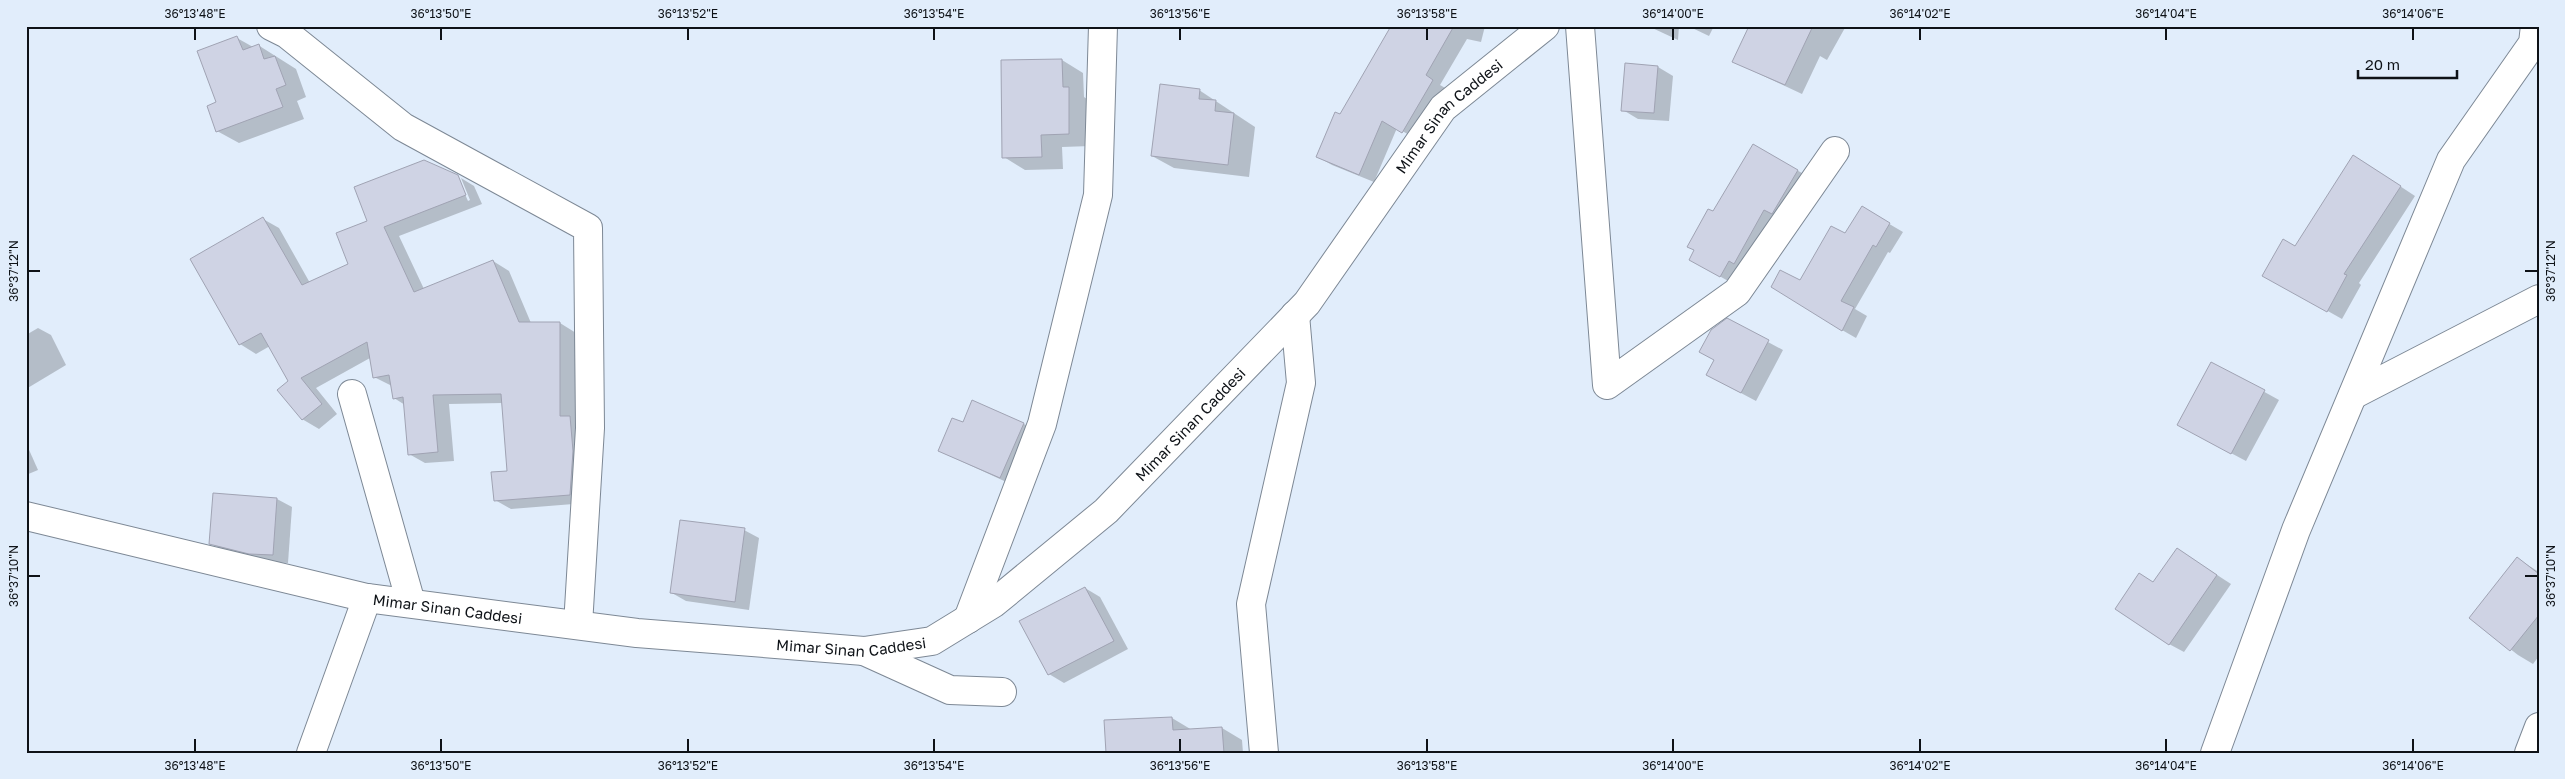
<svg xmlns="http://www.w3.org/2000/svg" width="2565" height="779" font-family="'Golos Text',sans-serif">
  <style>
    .shadow { fill: #0003 }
    .building { fill: #cfd3e4; stroke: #a0a3b3 }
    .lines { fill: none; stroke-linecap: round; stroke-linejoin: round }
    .minor-casing { stroke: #7d8895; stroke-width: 30 }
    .minor { stroke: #fff; stroke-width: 28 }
    .ticks { fill: none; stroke: #0e1217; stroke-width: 2 }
    .labels { text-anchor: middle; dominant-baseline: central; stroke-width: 4.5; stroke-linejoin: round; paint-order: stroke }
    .street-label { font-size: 15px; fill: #0e1217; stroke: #e1edfb }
    .neatline { fill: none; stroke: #0e1217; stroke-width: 2 }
    .ticks-label { font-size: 12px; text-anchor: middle; fill: #0e1217 }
  </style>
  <rect width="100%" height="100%" fill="#e1edfb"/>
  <g class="shadow">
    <path d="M 1417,26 L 1485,26 L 1481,42 L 1467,39 L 1440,85 L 1447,89 L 1418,140 L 1397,128 L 1374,182 L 1332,165 L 1318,157 L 1341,115 Z"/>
    <path d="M 1648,26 L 1679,26 L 1678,40 Z"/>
    <path d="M 1688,26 L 1714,26 L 1709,36 Z"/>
    <path d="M 1751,26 L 1846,26 L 1827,60 L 1820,56 L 1802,94 L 1734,62 Z"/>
    <path d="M 237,38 L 253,47 L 258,45 L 296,69 L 306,97 L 297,101 L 304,119 L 239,143 L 217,131 L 218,103 Z"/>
    <path d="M 1062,60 L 1083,73 L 1084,97 L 1090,101 L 1091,146 L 1062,147 L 1063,169 L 1025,170 L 1004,157 Z"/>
    <path d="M 1658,67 L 1673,76 L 1669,121 L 1638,119 L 1623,110 Z"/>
    <path d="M 1199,90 L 1255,127 L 1249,177 L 1174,168 L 1152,156 Z"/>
    <path d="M 1754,145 L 1812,179 L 1735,285 L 1690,259 L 1714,213 Z"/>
    <path d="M 424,162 L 457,176 L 468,201 L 470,200 L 461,178 L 474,186 L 482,204 L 399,236 L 424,289 L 493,261 L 509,271 L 531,323 L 560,323 L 576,333 L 576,420 L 586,426 L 586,503 L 511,509 L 495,500 L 508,472 L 503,403 L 449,404 L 454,461 L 425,463 L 409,454 L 405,405 L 394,398 L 392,386 L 374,377 L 370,358 L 316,388 L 337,414 L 319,429 L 302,419 L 289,382 L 270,346 L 256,354 L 240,344 L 263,219 L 279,228 L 310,283 L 350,264 L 369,222 Z"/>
    <path d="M 2368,165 L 2415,196 L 2359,283 L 2361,285 L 2342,319 L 2264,275 L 2295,248 Z"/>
    <path d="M 1862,208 L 1903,232 L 1890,253 L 1888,252 L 1855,309 L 1867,316 L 1856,338 L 1842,330 L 1801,282 L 1846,235 Z"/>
    <path d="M 1727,320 L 1783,350 L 1756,401 L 1707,375 L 1715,360 Z"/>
    <path d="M 38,328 L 51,335 L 66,365 L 26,389 L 26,335 Z"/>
    <path d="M 2212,363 L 2279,400 L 2246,461 L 2193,433 Z"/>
    <path d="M 963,424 L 1024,424 L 1038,432 L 1015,486 L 939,451 Z"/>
    <path d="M 26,443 L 38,470 L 26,475 Z"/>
    <path d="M 277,499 L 292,507 L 288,563 L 265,562 L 226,552 L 211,543 Z"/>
    <path d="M 744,530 L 759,538 L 749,610 L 686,601 L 672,593 Z"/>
    <path d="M 2177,549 L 2231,584 L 2184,652 L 2169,644 L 2154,583 Z"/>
    <path d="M 2518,559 L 2539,572 L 2539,656 L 2533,664 L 2518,655 L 2470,618 Z"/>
    <path d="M 1085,588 L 1100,597 L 1128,649 L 1064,683 L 1049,674 Z"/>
    <path d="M 1172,718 L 1192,730 L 1222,728 L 1242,740 L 1243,753 L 1107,753 L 1105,722 Z"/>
  </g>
  <g class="building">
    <path d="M 1391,26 L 1454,26 L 1426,75 L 1433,80 L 1402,133 L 1382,121 L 1359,175 L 1316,157 L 1335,112 L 1340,114 Z"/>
    <path d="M 1749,26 L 1813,26 L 1785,85 L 1732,62 Z"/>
    <path d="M 237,36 L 243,50 L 259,44 L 264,59 L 275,56 L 286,85 L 276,89 L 283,107 L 216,132 L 207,106 L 216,102 L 197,51 Z"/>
    <path d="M 1062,59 L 1063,87 L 1069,87 L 1069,134 L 1041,135 L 1042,157 L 1002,158 L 1001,60 Z"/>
    <path d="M 1625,63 L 1658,66 L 1654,113 L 1621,111 Z"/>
    <path d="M 1160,84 L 1200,89 L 1199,99 L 1216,100 L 1215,111 L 1234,113 L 1228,165 L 1151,156 Z"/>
    <path d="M 1753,144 L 1798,170 L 1772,214 L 1764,210 L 1734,264 L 1729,261 L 1720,277 L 1689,260 L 1694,250 L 1687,247 L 1708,209 L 1713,211 Z"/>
    <path d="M 2353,155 L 2401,186 L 2344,274 L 2347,275 L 2327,312 L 2262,276 L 2283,239 L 2295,246 Z"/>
    <path d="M 424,160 L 458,175 L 466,195 L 384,227 L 414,292 L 493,260 L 519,322 L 560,322 L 560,416 L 570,416 L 573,451 L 570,495 L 494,501 L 491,472 L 507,471 L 501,394 L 433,395 L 438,452 L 408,455 L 403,397 L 393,399 L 389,375 L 373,378 L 367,342 L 301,378 L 322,404 L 302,420 L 277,390 L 288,381 L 261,333 L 239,345 L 190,259 L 263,217 L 302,285 L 348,264 L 336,233 L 367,221 L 354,187 Z"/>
    <path d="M 1862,206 L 1890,223 L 1876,247 L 1873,245 L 1841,301 L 1854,307 L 1842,331 L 1771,287 L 1780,270 L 1800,280 L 1831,226 L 1845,233 Z"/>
    <path d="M 1727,318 L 1769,340 L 1741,393 L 1706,375 L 1714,360 L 1699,352 L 1711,330 Z"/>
    <path d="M 2211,362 L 2265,390 L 2231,454 L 2177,425 Z"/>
    <path d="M 972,400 L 1024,423 L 1000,478 L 938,451 L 952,418 L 963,422 Z"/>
    <path d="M 213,493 L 277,498 L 273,555 L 249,554 L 209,544 Z"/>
    <path d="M 680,520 L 745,528 L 735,602 L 670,593 Z"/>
    <path d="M 2177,548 L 2217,575 L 2169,645 L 2115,609 L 2139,573 L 2153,582 Z"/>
    <path d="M 2517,557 L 2539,574 L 2539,615 L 2510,651 L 2469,618 Z"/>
    <path d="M 1085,587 L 1114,641 L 1048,675 L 1019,621 Z"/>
    <path d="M 1172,717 L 1173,730 L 1222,727 L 1224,753 L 1106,753 L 1104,720 Z"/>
  </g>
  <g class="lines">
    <g class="minor-casing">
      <g id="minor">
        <path d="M 271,26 L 287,34 L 403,127 L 588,228 L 590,428 L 578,625"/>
        <path d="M 1580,26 L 1607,385 L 1737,292 L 1835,151"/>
        <path d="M 352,394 L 411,603"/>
        <path d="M 2353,395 L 2539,299"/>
        <path id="s1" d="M 26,516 L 367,598 L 637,633 L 864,651 L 932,641 L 994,603 L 1106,511 L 1307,303 L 1443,108 L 1545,26"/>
        <path d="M 968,619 L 1042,424 L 1098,195 L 1103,26"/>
        <path d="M 864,651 L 950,690 L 1002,692"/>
        <path d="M 311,753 L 367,598"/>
        <path d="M 1264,753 L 1251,604 L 1301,383 L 1295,315"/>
        <path d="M 2215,753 L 2296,530 L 2451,160 L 2533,43 L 2535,26"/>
        <path d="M 2529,753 L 2539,727"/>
      </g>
    </g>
    <use href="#minor" class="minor"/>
  </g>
  <path class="ticks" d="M 195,28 L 195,40M 441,28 L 441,40M 688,28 L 688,40M 934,28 L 934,40M 1180,28 L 1180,40M 1427,28 L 1427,40M 1673,28 L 1673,40M 1920,28 L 1920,40M 2166,28 L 2166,40M 2413,28 L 2413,40M 28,271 L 40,271M 2525,271 L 2538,271M 28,576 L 40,576M 2525,576 L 2538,576M 195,739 L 195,752M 441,739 L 441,752M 688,739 L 688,752M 934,739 L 934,752M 1180,739 L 1180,752M 1427,739 L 1427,752M 1673,739 L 1673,752M 1920,739 L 1920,752M 2166,739 L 2166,752M 2413,739 L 2413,752"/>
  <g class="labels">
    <g class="street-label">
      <text stroke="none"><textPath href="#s1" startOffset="1662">Mimar Sinan Caddesi</textPath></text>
      <text stroke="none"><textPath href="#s1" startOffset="1258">Mimar Sinan Caddesi</textPath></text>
      <text stroke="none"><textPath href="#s1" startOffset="432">Mimar Sinan Caddesi</textPath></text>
      <text stroke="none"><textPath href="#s1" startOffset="838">Mimar Sinan Caddesi</textPath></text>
    </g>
  </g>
  <rect width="2565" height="779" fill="none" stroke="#e1edfb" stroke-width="55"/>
  <path d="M2358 70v8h99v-8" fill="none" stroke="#0e1217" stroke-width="2.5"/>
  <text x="2365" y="70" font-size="15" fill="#0e1217" stroke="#e1edfb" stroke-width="4" paint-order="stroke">20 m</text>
  <rect x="28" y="28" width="2510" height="724" class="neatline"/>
  <g class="ticks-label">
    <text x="195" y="18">36°13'48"E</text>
    <text x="441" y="18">36°13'50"E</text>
    <text x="688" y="18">36°13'52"E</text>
    <text x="934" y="18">36°13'54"E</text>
    <text x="1180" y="18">36°13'56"E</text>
    <text x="1427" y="18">36°13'58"E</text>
    <text x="1673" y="18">36°14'00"E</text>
    <text x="1920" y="18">36°14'02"E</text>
    <text x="2166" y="18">36°14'04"E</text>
    <text x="2413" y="18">36°14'06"E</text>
    <text transform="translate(14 271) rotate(-90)" y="4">36°37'12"N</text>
    <text transform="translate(2551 271) rotate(-90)" y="4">36°37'12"N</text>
    <text transform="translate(14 576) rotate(-90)" y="4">36°37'10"N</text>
    <text transform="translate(2551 576) rotate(-90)" y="4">36°37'10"N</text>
    <text x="195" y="770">36°13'48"E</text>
    <text x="441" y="770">36°13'50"E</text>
    <text x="688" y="770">36°13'52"E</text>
    <text x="934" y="770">36°13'54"E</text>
    <text x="1180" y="770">36°13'56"E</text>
    <text x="1427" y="770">36°13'58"E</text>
    <text x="1673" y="770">36°14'00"E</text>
    <text x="1920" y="770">36°14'02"E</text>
    <text x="2166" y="770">36°14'04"E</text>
    <text x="2413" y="770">36°14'06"E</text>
  </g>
</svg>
